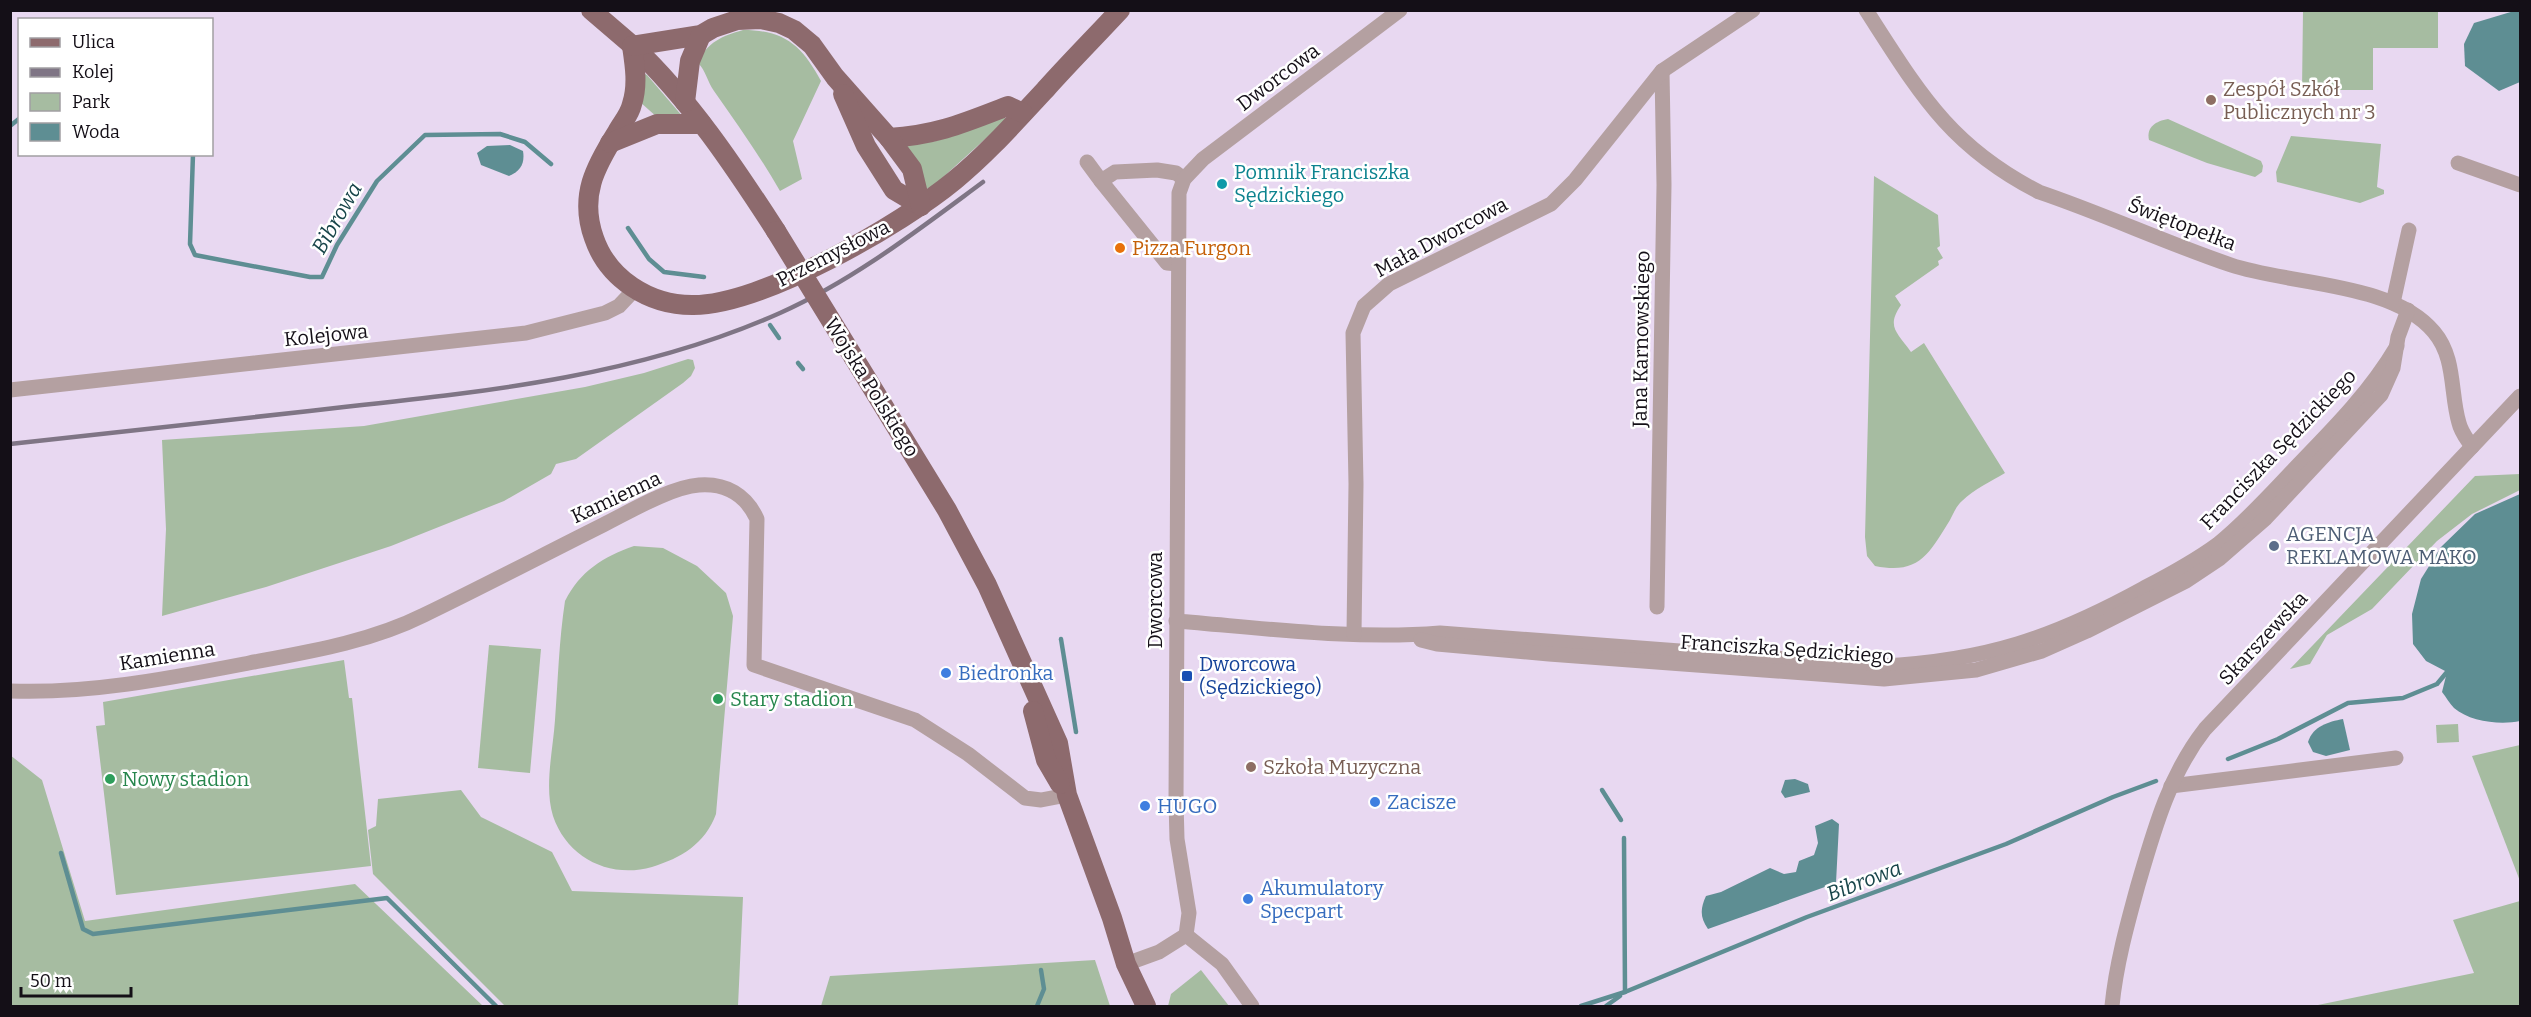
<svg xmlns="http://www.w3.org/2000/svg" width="2531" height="1017" font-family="Bitter,serif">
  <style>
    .green { fill: #a6bca1 }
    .water { fill: #5e8e93 }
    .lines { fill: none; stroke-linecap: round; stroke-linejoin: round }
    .stream { stroke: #5e8e93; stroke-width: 4.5 }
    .minor { stroke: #b4a0a1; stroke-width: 15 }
    .major { stroke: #8d6a6d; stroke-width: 20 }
    .rail { stroke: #7f7585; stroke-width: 4.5 }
    .major-bridge { stroke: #8d6a6d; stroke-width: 20 }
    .education-dot { fill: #8d6e63; stroke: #fff; stroke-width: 2 }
    .culture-dot { fill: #0f9aa8; stroke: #fff; stroke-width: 2 }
    .food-dot { fill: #e8710a; stroke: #fff; stroke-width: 2 }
    .service-dot { fill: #5c6f8a; stroke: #fff; stroke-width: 2 }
    .shop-dot { fill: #3f7fe0; stroke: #fff; stroke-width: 2 }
    .transit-dot { fill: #1a4fb4; stroke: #fff; stroke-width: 2 }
    .leisure-dot { fill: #2e9e5b; stroke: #fff; stroke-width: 2 }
    .labels { text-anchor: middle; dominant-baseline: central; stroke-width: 5; stroke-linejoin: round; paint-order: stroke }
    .street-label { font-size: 20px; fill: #140f17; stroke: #fff }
    .education-label { font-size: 20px; fill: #785e54; stroke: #fff; text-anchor: start }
    .culture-label { font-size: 20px; fill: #0d838f; stroke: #fff; text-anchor: start }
    .food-label { font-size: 20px; fill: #c56008; stroke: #fff; text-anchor: start }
    .service-label { font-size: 20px; fill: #4e5e75; stroke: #fff; text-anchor: start }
    .transit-label { font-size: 20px; fill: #164399; stroke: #fff; text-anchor: start }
    .shop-label { font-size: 20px; fill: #366cbe; stroke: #fff; text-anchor: start }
    .leisure-label { font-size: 20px; fill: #27864d; stroke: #fff; text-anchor: start }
    .water-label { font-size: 21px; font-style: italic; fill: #18454a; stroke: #fff }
  </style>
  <rect width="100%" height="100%" fill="#e8d8f1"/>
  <g class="green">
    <path d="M 2303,11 L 2438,11 L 2438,48 L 2373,48 L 2373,90 L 2302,90 Z"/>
    <path d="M 743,30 C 785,30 802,46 821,81 L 793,141 L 802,179 L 780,191 C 760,156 737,124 714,91 C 707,81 706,71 698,63 C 707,42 722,36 743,30 Z"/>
    <path d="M 645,74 L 647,75 L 683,117 L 658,118 L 640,102 Z"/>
    <path d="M 1003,115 L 1006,119 L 1005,121 L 930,189 L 926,188 L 896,138 L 922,143 L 936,141 Z"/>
    <path d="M 2168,119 L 2261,161 L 2263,166 L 2262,172 L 2255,177 L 2207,163 L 2149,140 C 2146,127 2156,121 2168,119 Z"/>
    <path d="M 2291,136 L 2381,144 L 2377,187 L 2384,190 L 2384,194 L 2360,203 L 2277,182 L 2276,172 Z"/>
    <path d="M 1874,176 L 1938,215 L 1940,246 L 1937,248 L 1943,258 L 1938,261 L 1939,265 L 1895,296 L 1901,305 C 1886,327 1897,332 1911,352 L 1924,343 L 2005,473 C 1992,481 1974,489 1962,501 C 1957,505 1953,514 1950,520 C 1929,554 1919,575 1875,566 L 1867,556 L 1865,537 Z"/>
    <path d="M 688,359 L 693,360 L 695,368 L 691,376 L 683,383 L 576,459 L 556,464 L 551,474 L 504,501 L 391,546 L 266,587 L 162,616 L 166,529 L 162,440 L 364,426 L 585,387 L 644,373 Z"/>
    <path d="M 2520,474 L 2520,490 L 2472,514 L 2437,541 L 2372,609 L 2327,635 L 2310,664 L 2290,669 L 2475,476 Z"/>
    <path d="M 634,546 L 663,548 L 697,566 L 726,593 L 733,616 L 716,814 C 705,844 681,858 652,867 C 610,879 567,858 553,816 C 544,787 553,750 555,720 C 558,680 559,640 565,601 C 580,571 603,557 634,546 Z"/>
    <path d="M 489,645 L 541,649 L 530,773 L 478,768 Z"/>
    <path d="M 344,660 L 349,698 L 352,698 L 371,866 L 116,895 L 96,726 L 105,725 L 103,702 Z"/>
    <path d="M 2458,724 L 2459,742 L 2437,743 L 2436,725 Z"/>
    <path d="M 2520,745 L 2520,881 L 2472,756 Z"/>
    <path d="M 10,755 L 42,780 L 85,921 L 355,884 L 483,1006 L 11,1006 Z"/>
    <path d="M 461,790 L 481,817 L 552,852 L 572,891 L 743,897 L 738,1006 L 505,1006 L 373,874 L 368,830 L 376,826 L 378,799 Z"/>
    <path d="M 2520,901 L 2520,1006 L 2313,1006 L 2474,973 L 2453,920 Z"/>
    <path d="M 1095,960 L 1110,1006 L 821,1006 L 830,976 Z"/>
    <path d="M 1201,970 L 1229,1006 L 1168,1006 L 1171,994 Z"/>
  </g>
  <g class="water">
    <path d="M 2514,11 L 2520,11 L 2520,82 L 2499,91 L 2465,66 L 2464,44 L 2474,23 Z"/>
    <path d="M 510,145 L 523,151 C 525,163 521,171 509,176 L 481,165 L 477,153 L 487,146 Z"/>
    <path d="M 2520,494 L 2520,721 C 2501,725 2470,722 2454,708 C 2450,704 2446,697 2442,692 L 2447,672 L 2426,661 L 2413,644 L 2412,614 L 2421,579 L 2441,547 L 2475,514 Z"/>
    <path d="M 2343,719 L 2350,750 L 2326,756 L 2313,752 L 2308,742 C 2313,726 2328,722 2343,719 Z"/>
    <path d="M 1795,779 L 1808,784 L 1810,792 L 1785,798 L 1781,792 L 1785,780 Z"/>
    <path d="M 1832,819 L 1839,824 L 1836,883 L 1708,929 C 1700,918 1700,909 1706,896 L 1721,892 L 1770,868 L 1784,874 L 1796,872 L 1799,861 L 1814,855 L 1818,843 L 1815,826 Z"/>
  </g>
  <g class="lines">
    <g class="stream">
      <path d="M 10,126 L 20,118"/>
      <path d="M 193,154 L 190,244 L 195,255 L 310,277 L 322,277 L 337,245 L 377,181 L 425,135 L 500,134 L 525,142 L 551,164"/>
      <path d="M 628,228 L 649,259 L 664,272 L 704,277"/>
      <path d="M 770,325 L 779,338"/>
      <path d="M 798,363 L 803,369"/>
      <path d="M 1061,639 L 1076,732"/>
      <path d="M 2228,759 L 2278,739 L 2348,703 L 2403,698 L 2437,684 L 2447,672"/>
      <path d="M 1602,790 L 1621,820"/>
      <path d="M 1624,838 L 1625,992"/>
      <path d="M 61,853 L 83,929 L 93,934 L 387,898 L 496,1006"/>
      <path d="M 1037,1006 L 1044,989 L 1041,970"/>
      <path d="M 1581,1006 L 1625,992 L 1807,917 L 2006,844 L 2113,797 L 2156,781"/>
      <path d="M 1606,1006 L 1620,996"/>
    </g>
    <g class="minor">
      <path d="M 1866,10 C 1919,92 1949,146 2039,192 C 2104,214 2166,243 2231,265 C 2290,285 2393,282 2434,332 C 2456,358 2450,393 2459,423 C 2461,432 2467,439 2472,447"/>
      <path d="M 1087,162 L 1101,181"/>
      <path d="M 2458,163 L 2520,185"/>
      <path d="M 1178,264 L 1167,263 L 1101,181 L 1115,172 L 1157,170 L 1176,173 L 1184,179"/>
      <path d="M 2393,303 L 2409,230"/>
      <path d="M 10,390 L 526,333 L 605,313 L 619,306 L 635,289"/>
      <path d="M 1657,607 L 1664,185 L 1662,71"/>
      <path d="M 1176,621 C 1263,628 1353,640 1440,633 L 1881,666 C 1985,661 2053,638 2144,588 C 2169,575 2195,561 2218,544 C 2248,520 2275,489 2302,461 C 2337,425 2371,390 2397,346"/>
      <path d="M 1354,634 L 1356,484 L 1353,333 L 1364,306 L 1389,284 L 1551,204 L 1575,180 L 1662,71 L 1753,10"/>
      <path d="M 1421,640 L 1437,644 L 1549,654 L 1884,679 L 1976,670 L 2042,651 L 2087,631 L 2186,581 L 2219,559 L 2266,518 L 2381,395 L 2393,368 L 2398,337 L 2408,310"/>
      <path d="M 10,691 C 90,694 171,678 249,663 C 308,652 370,642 424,615 C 484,586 543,555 603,525 C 629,512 671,487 699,485 C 726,483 746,495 757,519 L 754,665 L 915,720 L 968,754 L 1025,798 L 1041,800 L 1067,795"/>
      <path d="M 2171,786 L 2396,758"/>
      <path d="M 1186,935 L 1222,964 L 1252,1006"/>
      <path d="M 1126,964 L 1159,952 L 1186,935 L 1189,913 L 1177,839 L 1176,802 L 1179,193 L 1184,179 L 1203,159 L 1400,10"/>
      <path d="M 2112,1006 C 2116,965 2127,925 2138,885 C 2154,830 2169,775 2205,729 L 2520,396"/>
    </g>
    <g class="major">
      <path d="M 591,10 C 605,22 619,34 633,46 C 690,100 734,166 776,231"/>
      <path d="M 632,46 C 635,66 638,85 632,104 C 630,114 622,123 617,132 C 595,167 579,196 594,238 C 608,279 649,305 692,305 C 761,306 902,224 955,180 C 988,153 1016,121 1045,90 C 1069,63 1095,37 1120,10"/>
      <path d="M 632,46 L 701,35 L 713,28 L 737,20 L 761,19 L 779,23 L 794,30 L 812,45 L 835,77 L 889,138 C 937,135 964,123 1008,106 L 1023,113"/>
      <path d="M 843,94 L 866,146 L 894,190 L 921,206"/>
      <path d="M 685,102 L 690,61 L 701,35"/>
      <path d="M 889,138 L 912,169 L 921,206"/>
      <path d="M 610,143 L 657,124 L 702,124"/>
      <path d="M 854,358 L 947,510 L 987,585 L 1058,743 L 1067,795 L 1112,918 L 1126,964 L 1146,1006"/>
      <path d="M 1033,711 L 1046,760 L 1060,784"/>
    </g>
    <path class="rail" d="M 10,444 C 122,432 233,420 344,407 C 493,391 641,375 780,313 C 854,280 918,230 983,182"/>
    <path class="major-bridge" d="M 776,231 L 854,358"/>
  </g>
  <g class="education-dot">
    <circle cx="2211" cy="100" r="6"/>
    <circle cx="1251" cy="767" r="6"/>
  </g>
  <circle class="culture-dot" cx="1222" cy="184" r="6"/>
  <circle class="food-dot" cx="1120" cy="248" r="6"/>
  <circle class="service-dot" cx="2274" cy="546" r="6"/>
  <g class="shop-dot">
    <circle cx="946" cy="673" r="6"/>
    <circle cx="1375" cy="802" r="6"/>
    <circle cx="1145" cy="806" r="6"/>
    <circle cx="1248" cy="899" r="6"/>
  </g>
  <rect class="transit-dot" x="1181" y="670" width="12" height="12" rx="3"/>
  <g class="leisure-dot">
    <circle cx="718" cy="699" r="6"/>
    <circle cx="110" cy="779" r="6"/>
  </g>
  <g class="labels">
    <g class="street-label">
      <text transform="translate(1278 77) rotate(-37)">Dworcowa</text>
      <text transform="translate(2182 224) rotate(21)">Świętopełka</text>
      <text transform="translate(1441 237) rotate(-28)">Mała Dworcowa</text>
      <text transform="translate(833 253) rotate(-27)">Przemysłowa</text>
      <text transform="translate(326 335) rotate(-6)">Kolejowa</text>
      <text transform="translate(1641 339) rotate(-89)">Jana Karnowskiego</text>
      <text transform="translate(872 387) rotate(58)">Wojska Polskiego</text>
      <text transform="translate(2278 449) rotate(-46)">Franciszka Sędzickiego</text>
      <text transform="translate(616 497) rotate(-25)">Kamienna</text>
      <text transform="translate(1155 600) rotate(-90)">Dworcowa</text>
      <text transform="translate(2263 638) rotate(-47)">Skarszewska</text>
      <text transform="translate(1787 649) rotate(4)">Franciszka Sędzickiego</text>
      <text transform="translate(167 656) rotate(-9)">Kamienna</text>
    </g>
    <g class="education-label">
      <text x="2223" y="89">Zespół Szkół<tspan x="2223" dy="23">Publicznych nr 3</tspan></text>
      <text x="1263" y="767">Szkoła Muzyczna</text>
    </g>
    <g class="culture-label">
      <text x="1234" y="172">Pomnik Franciszka<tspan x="1234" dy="23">Sędzickiego</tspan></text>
    </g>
    <g class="food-label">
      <text x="1132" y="248">Pizza Furgon</text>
    </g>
    <g class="service-label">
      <text x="2286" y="534">AGENCJA<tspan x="2286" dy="23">REKLAMOWA MAKO</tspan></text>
    </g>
    <g class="transit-label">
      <text x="1199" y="664">Dworcowa<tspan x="1199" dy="23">(Sędzickiego)</tspan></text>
    </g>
    <g class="shop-label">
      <text x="958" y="673">Biedronka</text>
      <text x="1387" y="802">Zacisze</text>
      <text x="1157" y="806">HUGO</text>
      <text x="1260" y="888">Akumulatory<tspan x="1260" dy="23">Specpart</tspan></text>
    </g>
    <g class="leisure-label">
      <text x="730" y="699">Stary stadion</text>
      <text x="122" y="779">Nowy stadion</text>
    </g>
    <g class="water-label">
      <text transform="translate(337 218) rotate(-60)">Bibrowa</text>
      <text transform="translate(1864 881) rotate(-21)">Bibrowa</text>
    </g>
  </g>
  <rect width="2531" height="1017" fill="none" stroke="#140f17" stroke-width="24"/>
  <rect x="18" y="18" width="195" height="138" fill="#ffffff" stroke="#a19fa2" stroke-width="1.5"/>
  <rect x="30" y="38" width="30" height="9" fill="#8d6a6d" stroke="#a19fa2" stroke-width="1.5"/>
  <text x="72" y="48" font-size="18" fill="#140f17">Ulica</text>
  <rect x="30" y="68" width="30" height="9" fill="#7f7585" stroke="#a19fa2" stroke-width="1.5"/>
  <text x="72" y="78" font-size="18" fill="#140f17">Kolej</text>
  <rect x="30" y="93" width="30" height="18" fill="#a6bca1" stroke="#a19fa2" stroke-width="1.5"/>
  <text x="72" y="108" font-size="18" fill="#140f17">Park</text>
  <rect x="30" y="123" width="30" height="18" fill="#5e8e93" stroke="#a19fa2" stroke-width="1.5"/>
  <text x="72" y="138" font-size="18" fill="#140f17">Woda</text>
  <path d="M21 987v9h110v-9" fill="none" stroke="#140f17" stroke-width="3"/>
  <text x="30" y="987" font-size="18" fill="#140f17" stroke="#ffffff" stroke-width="4.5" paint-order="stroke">50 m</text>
</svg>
